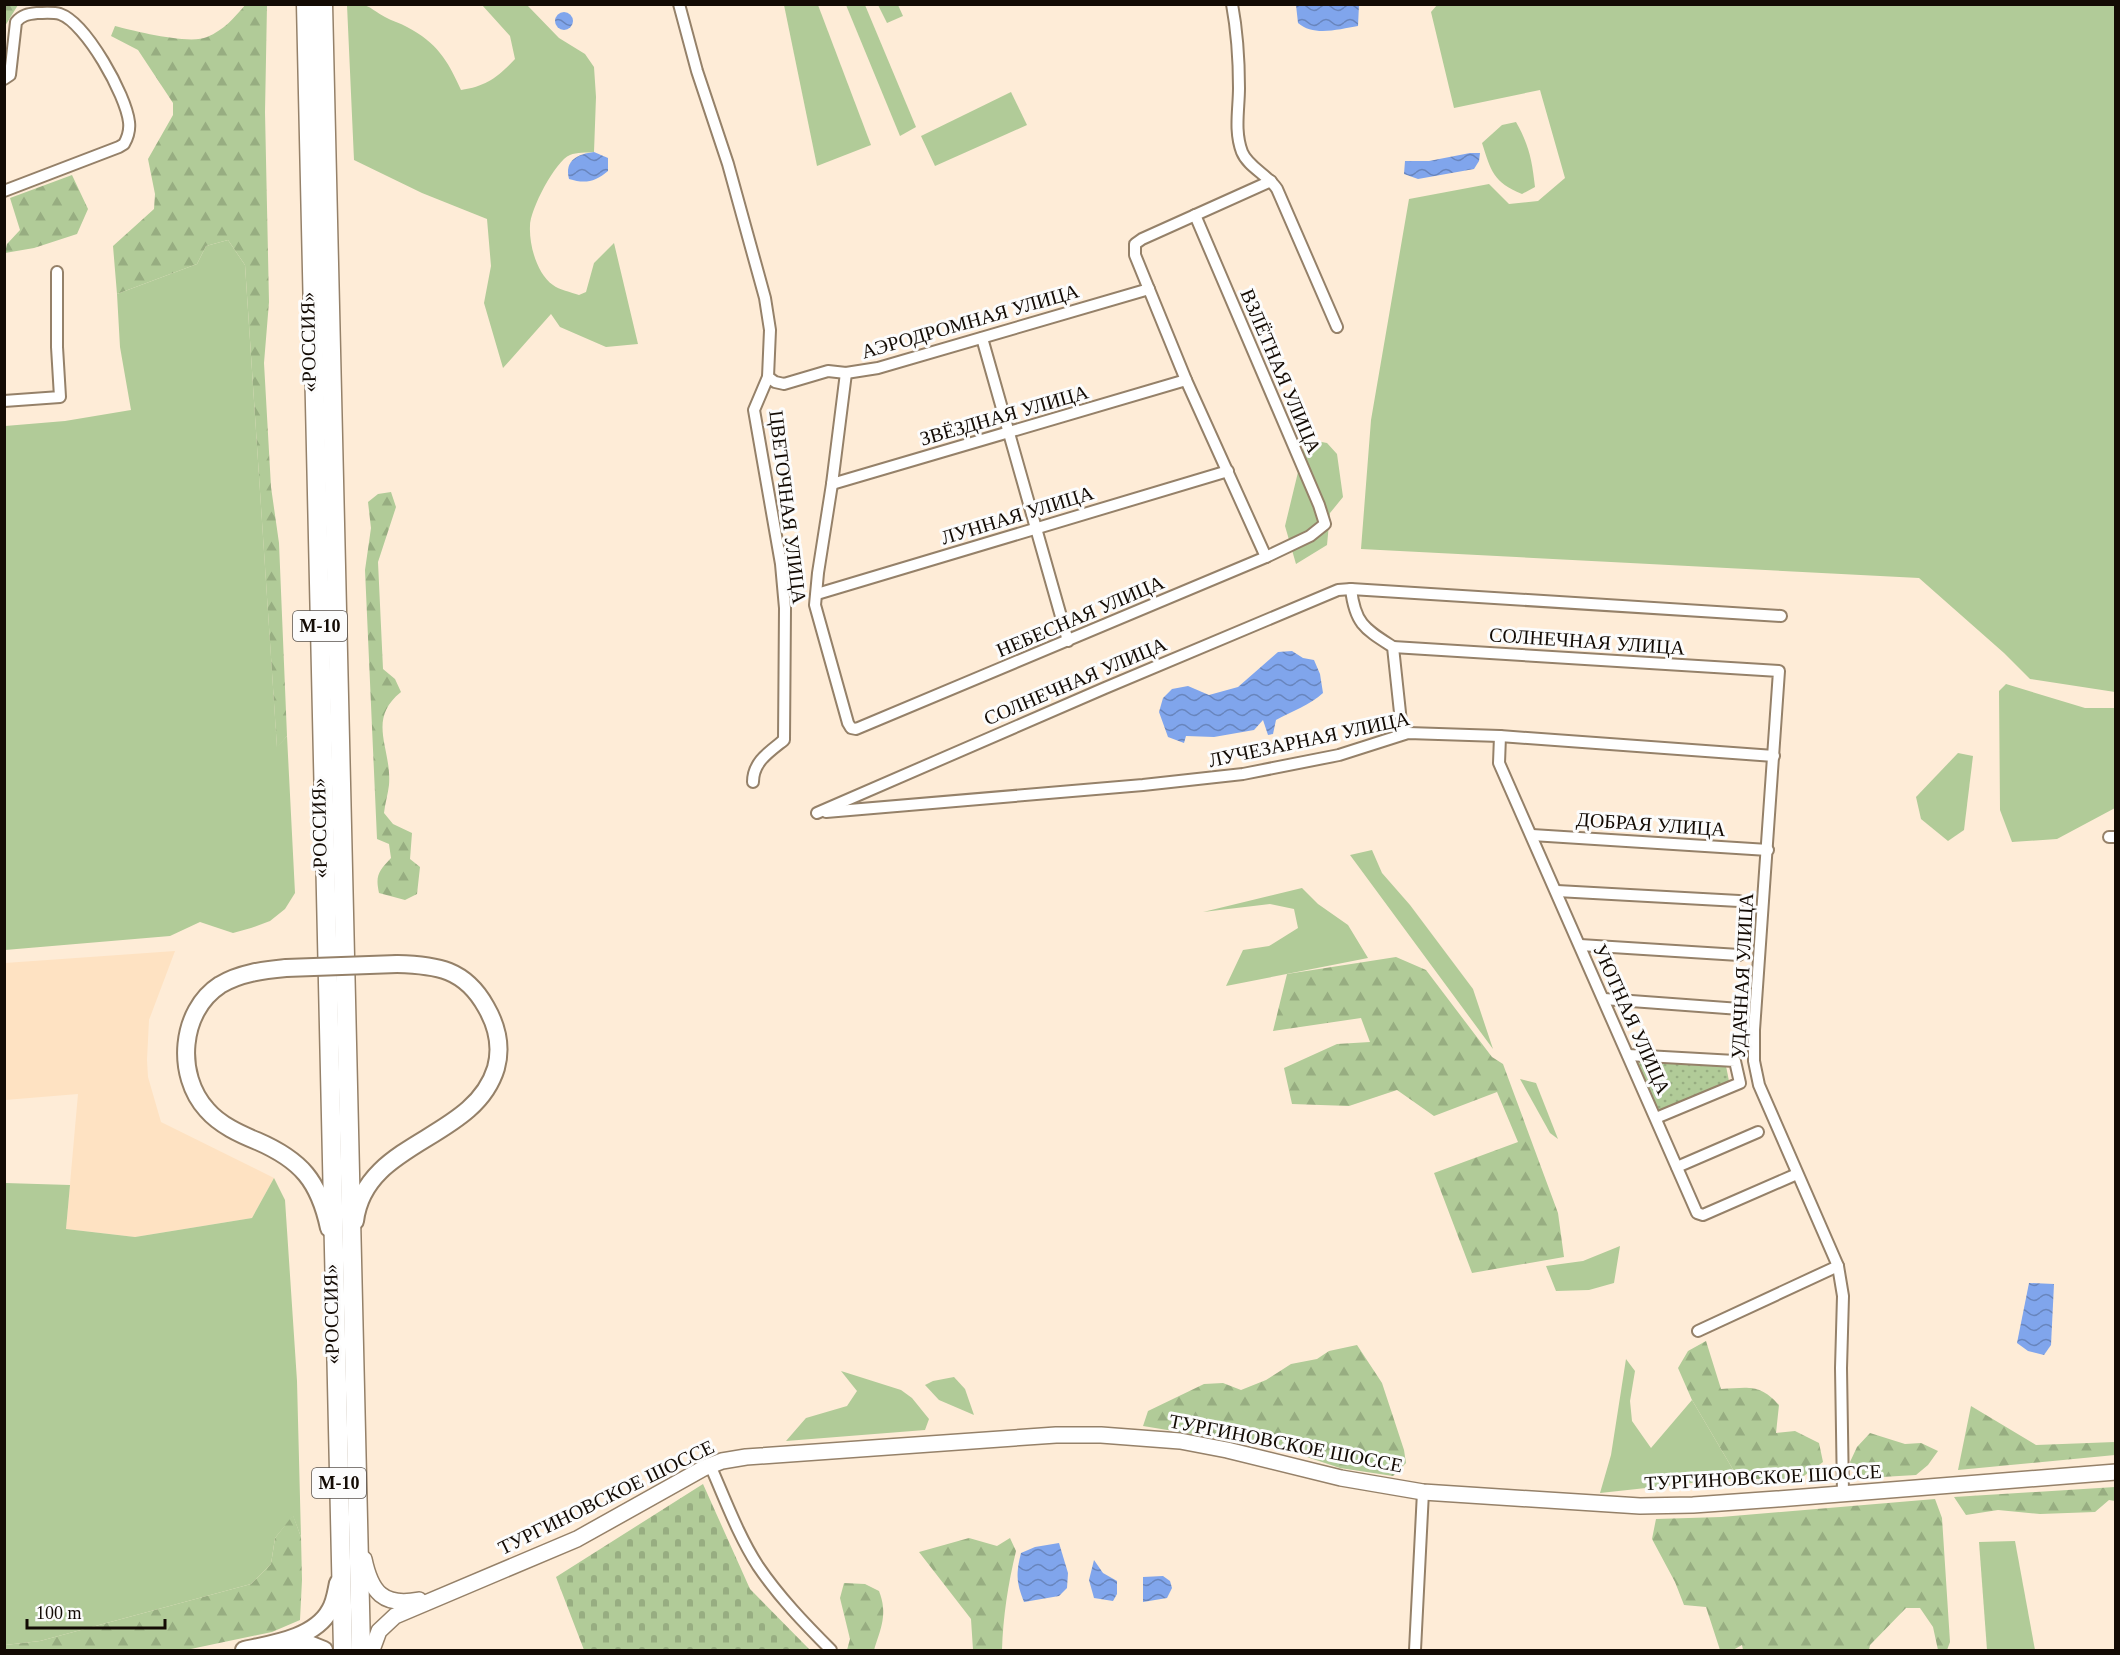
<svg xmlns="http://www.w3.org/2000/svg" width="2120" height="1655" font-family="'Times New Roman',serif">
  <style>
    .built { fill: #fee2c2 }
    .green { fill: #b1cb98 }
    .forest { fill: url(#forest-firs) }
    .cemetery { fill: url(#cemetery-stones) }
    .park { fill: url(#park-dots) }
    .water { fill: url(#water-waves) }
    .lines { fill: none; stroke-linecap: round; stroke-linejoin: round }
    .minor-casing { stroke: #958169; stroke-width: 14 }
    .secondary-casing { stroke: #958169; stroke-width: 18 }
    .primary-casing { stroke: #958169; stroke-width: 20 }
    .trunk-casing { stroke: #958169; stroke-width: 21 }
    .minor { stroke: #fff; stroke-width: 10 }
    .secondary { stroke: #fff; stroke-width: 15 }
    .primary { stroke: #fff; stroke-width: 16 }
    .trunk { stroke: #fff; stroke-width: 18 }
    .primary-bridge-casing { stroke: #958169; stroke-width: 20; stroke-linecap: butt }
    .primary-bridge { stroke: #fff; stroke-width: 16 }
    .labels { text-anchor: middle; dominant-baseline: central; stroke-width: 6; stroke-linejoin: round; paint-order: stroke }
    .shield { fill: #fcfcfc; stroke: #59534e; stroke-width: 1.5 }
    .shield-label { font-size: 18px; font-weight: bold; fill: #130b04 }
    .street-label { font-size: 20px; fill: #130b04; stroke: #fcfcfc }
  </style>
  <defs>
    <pattern id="forest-firs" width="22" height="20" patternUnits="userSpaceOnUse" patternTransform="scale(1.5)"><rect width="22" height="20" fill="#b1cb98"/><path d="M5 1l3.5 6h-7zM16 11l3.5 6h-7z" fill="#97ad81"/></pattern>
    <pattern id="cemetery-stones" width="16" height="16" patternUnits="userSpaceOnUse" patternTransform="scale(1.5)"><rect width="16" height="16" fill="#b1cb98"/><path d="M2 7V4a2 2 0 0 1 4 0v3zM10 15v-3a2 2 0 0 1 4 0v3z" fill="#97ad81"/></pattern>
    <pattern id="park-dots" width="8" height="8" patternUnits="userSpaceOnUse" patternTransform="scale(1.5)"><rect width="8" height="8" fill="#b1cb98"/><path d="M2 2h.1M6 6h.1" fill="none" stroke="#97ad81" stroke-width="1.8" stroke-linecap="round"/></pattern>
    <pattern id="water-waves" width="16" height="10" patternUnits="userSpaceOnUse" patternTransform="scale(1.5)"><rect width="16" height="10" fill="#80a5ec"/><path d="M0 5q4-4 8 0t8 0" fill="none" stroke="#6885bd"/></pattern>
  </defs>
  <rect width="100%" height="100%" fill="#feecd7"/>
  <path class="built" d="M 175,951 L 149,1020 L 147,1060 L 148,1077 L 161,1122 L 274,1178 L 252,1218 L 135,1237 L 66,1229 L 78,1094 L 5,1100 L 5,963 Z"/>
  <g class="green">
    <path d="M 347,5 C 372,4 365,6 385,17 C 392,21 400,23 407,27 C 437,43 447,59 461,90 C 486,86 497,78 515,59 L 510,36 L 482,5 L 527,5 L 559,38 L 585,54 L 594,67 L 596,97 L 594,152 C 586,153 577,152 570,155 C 555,161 530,210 530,226 C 529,245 537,274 553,285 C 559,290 571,292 579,295 L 586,292 L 594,263 L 614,243 L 638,344 L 606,347 L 560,327 L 551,314 L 503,368 L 484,303 L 491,266 L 487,219 L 422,193 L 354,160 Z"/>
    <path d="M 784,5 L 818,5 L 871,145 L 817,166 Z"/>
    <path d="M 846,5 L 865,5 L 916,127 L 900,136 Z"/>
    <path d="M 878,5 L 898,5 L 903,16 L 887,23 Z"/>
    <path d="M 1437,5 L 2115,5 L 2115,692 L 2030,679 L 2004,653 L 1919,578 L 1361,549 L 1371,420 L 1409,199 L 1489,184 L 1509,204 L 1538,201 L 1565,178 L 1540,90 L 1454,108 L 1431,12 Z"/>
    <path d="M 1011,92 L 1027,125 L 935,166 L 921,136 Z"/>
    <path d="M 1516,122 C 1529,145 1532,160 1535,187 L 1522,194 C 1493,182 1491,171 1482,143 L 1502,125 Z"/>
    <path d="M 228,240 L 245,265 L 277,747 L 287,736 L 295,893 L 285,909 L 270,921 L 251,928 L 233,933 L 200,922 L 170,936 L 5,950 L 5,426 L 65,421 L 131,410 L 120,347 L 117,294 L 197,264 L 206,246 Z"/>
    <path d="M 1306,439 L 1327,443 L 1337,454 L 1343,497 L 1330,513 L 1327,545 L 1296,564 L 1285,526 Z"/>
    <path d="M 2006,684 L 2085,708 L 2115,708 L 2115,808 L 2057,839 L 2012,842 L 2000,810 L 1999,691 Z"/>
    <path d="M 1958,753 L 1973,756 L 1964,830 L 1948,841 L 1921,819 L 1916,797 Z"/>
    <path d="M 1372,850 L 1382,873 L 1410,905 L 1473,989 L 1493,1049 L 1350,855 Z"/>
    <path d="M 1302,888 L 1318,904 L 1348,925 L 1368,958 L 1226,986 L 1243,950 L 1269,946 L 1298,928 L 1294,909 L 1270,904 L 1203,912 Z"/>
    <path d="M 1520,1079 L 1536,1083 L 1558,1139 L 1550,1133 Z"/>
    <path d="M 274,1178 L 285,1200 L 297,1381 L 301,1537 L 293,1516 L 275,1538 L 271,1564 L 251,1584 L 40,1641 L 5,1645 L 5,1183 L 70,1185 L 66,1229 L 135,1237 L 252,1218 Z"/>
    <path d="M 1620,1246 L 1614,1283 L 1589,1290 L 1556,1291 L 1546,1266 L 1583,1261 Z"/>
    <path d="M 1626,1359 L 1635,1371 L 1630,1401 L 1632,1421 L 1651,1448 L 1692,1400 L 1738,1478 L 1600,1493 L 1611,1455 Z"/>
    <path d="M 841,1371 L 901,1390 L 912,1398 L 929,1419 L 925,1430 L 786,1441 L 806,1418 L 847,1406 L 857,1391 Z"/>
    <path d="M 954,1377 L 965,1389 L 974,1415 L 939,1400 L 925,1385 L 933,1381 Z"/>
    <path d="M 2015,1541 L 2035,1650 L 1987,1650 L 1979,1542 Z"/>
  </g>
  <g class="forest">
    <path d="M 5,4 L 18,5 L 5,26 L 4,5 Z"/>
    <path d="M 246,4 L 267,5 L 265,112 L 269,302 L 264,363 L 271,487 L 279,543 L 287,736 L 277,748 L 245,265 L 228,240 L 206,246 L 197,264 L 117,294 L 113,246 L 154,209 L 155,194 L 148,159 L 173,115 L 173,103 L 138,50 L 111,36 L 115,26 C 134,31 190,45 207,37 C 224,30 234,18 246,4 Z"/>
    <path d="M 72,175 L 88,209 L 77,234 L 34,248 L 5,253 L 7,244 L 20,230 L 10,198 Z"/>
    <path d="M 391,492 L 396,507 L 378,562 L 383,669 L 395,679 L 401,692 C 366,720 392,748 389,785 C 388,794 385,803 384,813 L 393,824 L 412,833 L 410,859 L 420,867 L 417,894 L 405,900 L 379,893 C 375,875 379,871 391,858 L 389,844 L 377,839 L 365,570 L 371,528 L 368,502 L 378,494 Z"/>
    <path d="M 1396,957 L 1426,970 L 1492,1057 L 1503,1064 L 1558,1213 L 1564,1257 L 1472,1273 L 1434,1173 L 1518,1142 L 1497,1092 L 1434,1116 L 1397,1090 L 1349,1106 L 1292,1104 L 1284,1068 L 1337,1044 L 1370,1042 L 1361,1018 L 1273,1031 L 1287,974 Z"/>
    <path d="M 1706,1341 L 1721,1389 C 1748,1388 1759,1383 1779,1405 L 1776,1433 L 1795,1431 L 1819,1443 L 1823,1462 L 1797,1481 L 1738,1478 L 1692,1400 L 1678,1368 L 1688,1351 Z"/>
    <path d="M 1357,1345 L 1382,1383 L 1404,1450 L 1406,1463 L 1393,1476 L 1340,1468 L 1283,1449 L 1143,1426 L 1148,1411 L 1204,1384 L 1223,1383 L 1241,1390 L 1266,1380 L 1291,1364 L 1317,1359 L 1329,1351 Z"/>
    <path d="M 1971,1406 L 2036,1445 L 2115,1442 L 2115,1455 L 1958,1470 Z"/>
    <path d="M 1870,1433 L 1905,1444 L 1921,1443 L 1938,1451 L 1928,1465 L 1916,1475 L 1865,1478 L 1853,1469 L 1850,1462 L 1857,1447 Z"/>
    <path d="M 2115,1487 L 2115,1501 L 2109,1500 L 2095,1512 L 2040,1514 L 1998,1510 L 1966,1515 L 1954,1497 Z"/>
    <path d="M 1935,1499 L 1942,1518 L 1950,1642 L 1947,1650 L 1938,1650 L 1933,1627 L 1920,1608 L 1906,1608 L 1870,1645 L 1869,1650 L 1743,1650 L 1742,1645 L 1733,1650 L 1720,1650 L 1706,1607 L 1684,1605 L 1675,1582 L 1652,1539 L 1656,1519 L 1721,1517 Z"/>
    <path d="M 293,1515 L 301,1537 L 302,1580 L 300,1620 L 272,1632 L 186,1650 L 5,1650 L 5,1645 L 40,1641 L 251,1584 L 271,1564 L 275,1538 Z"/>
    <path d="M 969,1538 L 997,1546 L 1010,1538 L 1016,1551 C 1008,1584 1003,1617 1002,1650 L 973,1650 L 971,1619 L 919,1552 Z"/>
    <path d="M 844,1583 L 865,1584 L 879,1591 C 888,1614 881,1628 874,1650 L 847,1650 L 850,1639 L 840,1598 Z"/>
  </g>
  <path class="cemetery" d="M 703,1484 L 750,1589 L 810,1650 L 584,1650 L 556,1577 Z"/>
  <path class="park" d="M 1639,1062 L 1726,1066 L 1729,1081 L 1660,1110 L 1654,1107 L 1637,1066 Z"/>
  <g class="water">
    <path d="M 1296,5 L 1359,5 L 1358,26 C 1339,29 1314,37 1298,23 Z"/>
    <circle cx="564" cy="21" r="9"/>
    <path d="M 594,152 L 608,158 L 608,171 C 595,182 585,184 569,179 C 564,160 578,154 594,152 Z"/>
    <path d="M 1470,153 L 1480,153 L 1479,161 L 1474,169 L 1418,179 L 1404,174 L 1405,161 L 1429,161 Z"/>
    <path d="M 1292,651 L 1303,658 L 1314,660 L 1320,674 L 1323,693 C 1310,705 1292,711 1276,720 L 1273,734 L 1268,735 L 1263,720 L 1254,730 L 1214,737 L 1186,736 L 1184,743 L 1168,737 L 1159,712 L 1163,698 L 1172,689 L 1188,686 L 1209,695 L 1238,687 L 1278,652 Z"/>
    <path d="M 2029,1283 L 2054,1284 L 2051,1345 L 2044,1355 L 2028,1351 L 2017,1343 Z"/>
    <path d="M 1059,1543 L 1068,1573 L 1067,1588 L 1059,1596 L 1024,1602 C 1016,1582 1016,1573 1021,1553 L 1035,1547 Z"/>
    <path d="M 1094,1560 L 1103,1573 L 1117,1581 L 1117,1594 L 1113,1601 L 1094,1598 L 1089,1580 Z"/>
    <path d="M 1163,1576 L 1170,1581 L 1172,1588 L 1167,1598 L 1143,1602 L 1143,1577 Z"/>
  </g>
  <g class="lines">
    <g class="minor-casing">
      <g id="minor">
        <path d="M 679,4 L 697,71 L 728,164 L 765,298 L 770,330 L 768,377 L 754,410 L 781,564 L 785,608 L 784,740 C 769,752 753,762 753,782"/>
        <path d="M 1232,4 C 1237,31 1239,60 1239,88 C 1239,109 1234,131 1242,152 C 1248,167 1268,175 1277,189 L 1337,327"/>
        <path d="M 4,79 L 10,75 L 16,22 C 22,15 28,14 37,13 C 44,13 53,12 60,14 C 86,23 126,95 129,122 C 130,130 128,137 124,144 L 119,147 L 4,191"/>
        <path d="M 982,338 L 1068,641"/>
        <path d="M 846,373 L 832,484 L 818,573 L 815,605 L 848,723 L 851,728 L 856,729 L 1266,557 L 1310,536 L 1325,524 L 1319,505 L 1195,215"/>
        <path d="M 768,377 L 775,382 L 784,384 L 828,371 L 846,373 L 878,368 L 1149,289"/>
        <path d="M 4,401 L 60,397 L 57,347 L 57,272"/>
        <path d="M 832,484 L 1186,380"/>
        <path d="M 1266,557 L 1186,380 L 1135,255 L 1135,244 L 1142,239 L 1271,181"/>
        <path d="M 1351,589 C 1355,624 1365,629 1393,647 L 1401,722 L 1403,729 L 1408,733"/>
        <path d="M 817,594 L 1228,471"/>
        <path d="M 1393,647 L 1779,671 L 1754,1030 L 1754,1061 L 1759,1085 L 1838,1266 L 1843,1296 L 1841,1368 L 1843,1494"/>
        <path d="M 1500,736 L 1499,763 L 1697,1213 L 1703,1215 L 1797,1174"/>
        <path d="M 826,812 L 1143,785 L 1243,774 L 1339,755 L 1408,733 L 1500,736 L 1774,756"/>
        <path d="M 817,813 L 1105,688 L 1338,590 L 1351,589 L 1781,616"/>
        <path d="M 1532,835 L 1768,850"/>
        <path d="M 2109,837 L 2116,837"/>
        <path d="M 1557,891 L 1739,901"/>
        <path d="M 1580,945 L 1739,955"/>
        <path d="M 1604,999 L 1740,1009"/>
        <path d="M 1628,1055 L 1735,1061 L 1740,1083 L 1656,1118"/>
        <path d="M 1677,1167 L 1758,1132"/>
        <path d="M 1698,1331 L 1838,1266"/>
        <path d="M 710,1465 C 725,1499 738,1535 758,1566 C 779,1597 805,1624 831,1650"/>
        <path d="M 1415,1650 L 1423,1492"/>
      </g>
    </g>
    <g class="secondary-casing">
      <g id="secondary">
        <path d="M 364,1559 C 371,1592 383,1607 419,1600"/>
        <path d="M 372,1650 L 379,1631 L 395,1616 L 577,1539 L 704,1468 L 722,1461 L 746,1457 L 1056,1435 L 1101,1435 L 1180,1441 L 1227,1450 L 1341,1478 L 1423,1492 L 1640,1506 L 1693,1505 L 1777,1499 L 2116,1472"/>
      </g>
    </g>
    <g class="primary-casing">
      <g id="primary">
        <path d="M 286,968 C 264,970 240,973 220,985 C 180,1011 175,1075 207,1110 C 220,1125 240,1134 257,1141 C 301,1160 319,1181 329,1228"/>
        <path d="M 355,1221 C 365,1140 474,1141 496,1068 C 502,1046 497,1026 486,1007 C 465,969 437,965 397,964"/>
        <path d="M 286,1642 L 309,1644 L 324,1650"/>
        <path d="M 244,1650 C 272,1644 315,1638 330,1610 C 335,1602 336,1592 338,1583"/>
      </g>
    </g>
    <g class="trunk-casing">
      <g id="trunk">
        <path d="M 306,4 L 343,1650"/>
        <path d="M 323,4 L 361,1650"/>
      </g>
    </g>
    <use href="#minor" class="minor"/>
    <use href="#secondary" class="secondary"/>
    <use href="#primary" class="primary"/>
    <use href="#trunk" class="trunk"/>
    <g class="primary-bridge-casing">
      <path id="primary-bridge" d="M 286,968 L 397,964"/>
    </g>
    <use href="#primary-bridge" class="primary-bridge"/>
  </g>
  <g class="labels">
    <g class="shield">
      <rect x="293" y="611" width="54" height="30" rx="4.5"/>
      <rect x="312" y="1468" width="54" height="30" rx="4.5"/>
    </g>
    <g class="shield-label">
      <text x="320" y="626">М-10</text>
      <text x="339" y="1483">М-10</text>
    </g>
    <g class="street-label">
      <text transform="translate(970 321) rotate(-16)">АЭРОДРОМНАЯ УЛИЦА</text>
      <text transform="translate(308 342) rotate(-91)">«РОССИЯ»</text>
      <text transform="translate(1281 371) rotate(67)">ВЗЛЁТНАЯ УЛИЦА</text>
      <text transform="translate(1004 415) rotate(-16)">ЗВЁЗДНАЯ УЛИЦА</text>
      <text transform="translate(788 507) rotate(83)">ЦВЕТОЧНАЯ УЛИЦА</text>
      <text transform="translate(1017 515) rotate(-17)">ЛУННАЯ УЛИЦА</text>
      <text transform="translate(1080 616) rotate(-23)">НЕБЕСНАЯ УЛИЦА</text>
      <text transform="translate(1587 641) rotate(4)">СОЛНЕЧНАЯ УЛИЦА</text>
      <text transform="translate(1075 681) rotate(-23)">СОЛНЕЧНАЯ УЛИЦА</text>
      <text transform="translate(1309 739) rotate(-12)">ЛУЧЕЗАРНАЯ УЛИЦА</text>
      <text transform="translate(1651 824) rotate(4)">ДОБРАЯ УЛИЦА</text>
      <text transform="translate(319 828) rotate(-91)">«РОССИЯ»</text>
      <text transform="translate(1742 976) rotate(-87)">УДАЧНАЯ УЛИЦА</text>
      <text transform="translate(1632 1019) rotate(66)">УЮТНАЯ УЛИЦА</text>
      <text transform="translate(331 1314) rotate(-91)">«РОССИЯ»</text>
      <text transform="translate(1286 1443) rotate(11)">ТУРГИНОВСКОЕ ШОССЕ</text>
      <text transform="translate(1763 1477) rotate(-3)">ТУРГИНОВСКОЕ ШОССЕ</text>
      <text transform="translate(606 1497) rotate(-26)">ТУРГИНОВСКОЕ ШОССЕ</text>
    </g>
  </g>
  <rect width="2120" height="1655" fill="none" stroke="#130b04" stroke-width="12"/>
  <path d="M27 1619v9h138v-9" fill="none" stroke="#130b04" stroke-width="3"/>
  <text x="36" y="1619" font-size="18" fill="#130b04" stroke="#fcfcfc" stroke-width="4.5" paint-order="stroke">100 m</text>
</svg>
